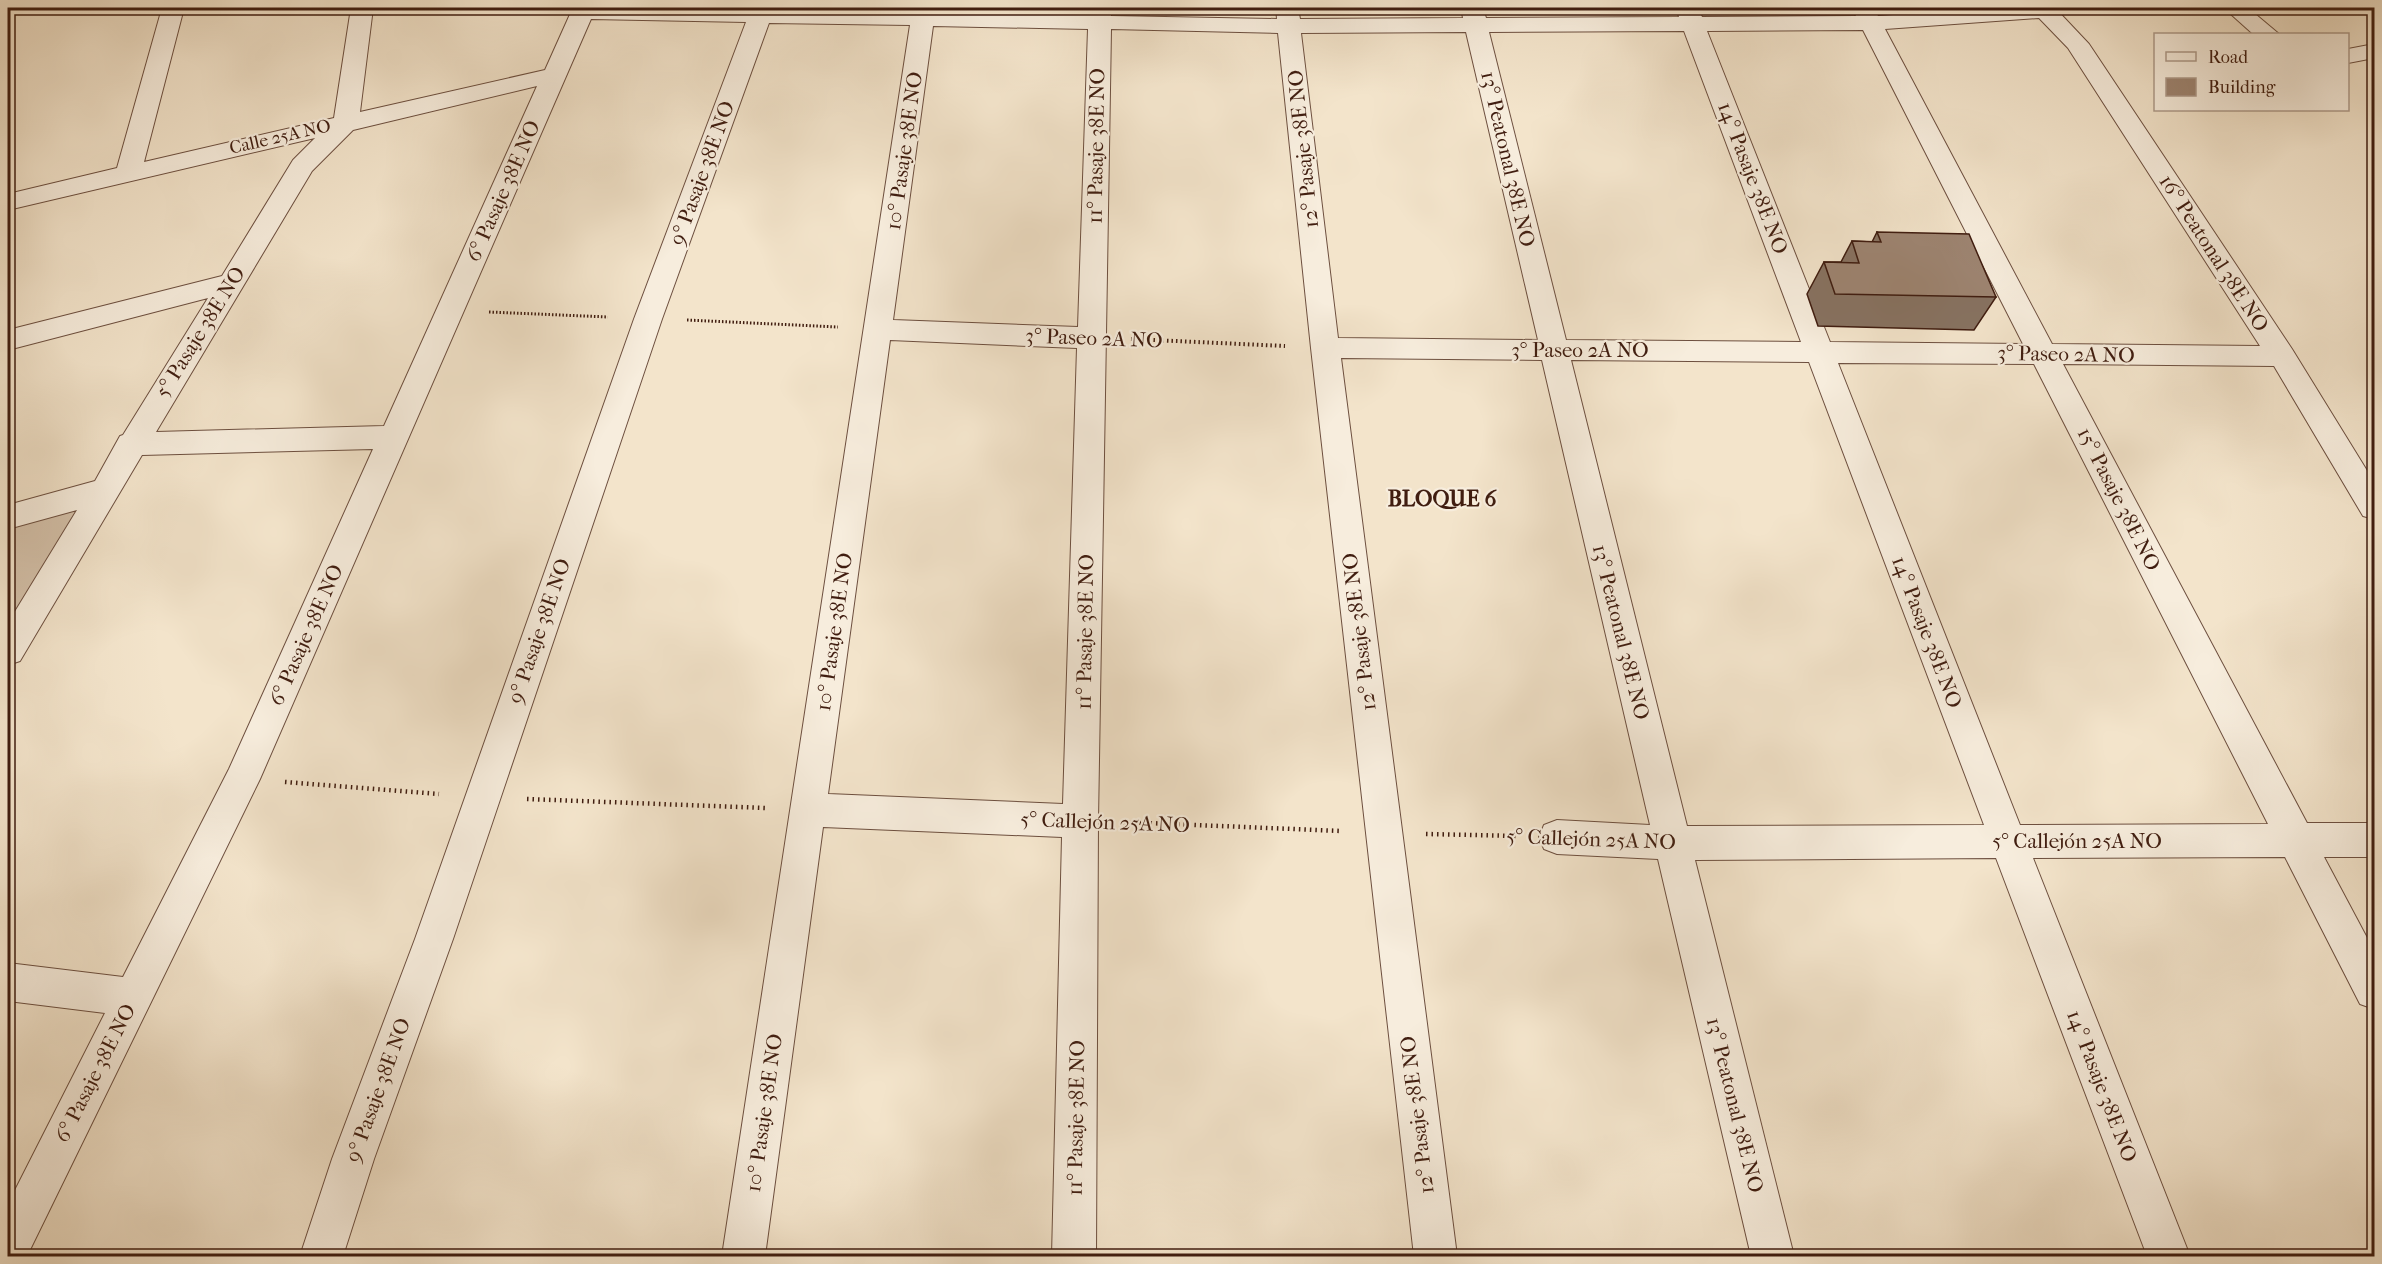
<svg xmlns="http://www.w3.org/2000/svg" width="2382" height="1264" font-family="'IM FELL French Canon',serif">
  <style>
    .green { fill: #d5c2ab; stroke: #8a705e; stroke-width: 1.5 }
    .lines { fill: none; stroke-linecap: round; stroke-linejoin: round }
    .minor-casing { stroke: #6d4f3f; stroke-width: 2 }
    .path-far2 { stroke: #401d10; stroke-width: 3; stroke-dasharray: 1.5 2; stroke-linecap: butt }
    .path-far1 { stroke: #401d10; stroke-width: 4; stroke-dasharray: 1.5 3; stroke-linecap: butt }
    .path { stroke: #401d10; stroke-width: 4.5; stroke-dasharray: 1.5 4; stroke-linecap: butt }
    .minor { fill: #f7eddd; fill-rule: evenodd }
    .wall { fill: #877261; stroke: #401d10; stroke-width: 1.5 }
    .building { fill: #9d8471; stroke: #401d10; stroke-width: 1.5 }
    .labels { text-anchor: middle; dominant-baseline: central; stroke-width: 4.5; stroke-linejoin: round; paint-order: stroke }
    .far-street-label { font-size: 18px; fill: #401d10; stroke: #f7eddd }
    .street-label { font-size: 21px; fill: #401d10; stroke: #f7eddd }
    .neighbourhood-label { font-size: 22px; font-weight: bold; fill: #401d10; stroke: #f7eddd }
  </style>
  <rect width="100%" height="100%" fill="#f3e4cb"/>
  <filter id="stains"><feTurbulence type="fractalNoise" baseFrequency=".00333" numOctaves="4"/><feColorMatrix values="0 0 0 0 .2 0 0 0 0 .09 0 0 0 0 .02 0 0 0 .5 -.17"/></filter>
  <radialGradient id="worn" r=".72"><stop offset=".6" stop-color="#630" stop-opacity="0"/><stop offset="1" stop-color="#630" stop-opacity=".3"/></radialGradient>
  <path class="green" d="M 79,507 L 8,632 L 8,526 Z"/>
  <g class="lines">
    <g class="minor-casing">
      <g id="minor">
        <path d="M 162,8 L 184,8 L 144,162 L 334,118 L 351,8 L 373,8 L 360,112 L 545,70 L 571,12 L 570,8 L 774,8 L 912,12 L 913,8 L 935,8 L 935,12 L 1088,15 L 1089,8 L 1111,8 L 1111,16 L 1277,19 L 1276,8 L 1298,8 L 1300,19 L 1463,18 L 1461,8 L 1483,8 L 1486,18 L 1679,17 L 1676,8 L 1698,8 L 1702,17 L 1856,16 L 1852,8 L 1874,8 L 1878,16 L 1997,8 L 2055,8 L 2089,44 L 2292,349 L 2374,482 L 2374,519 L 2363,516 L 2274,366 L 2063,364 L 2307,823 L 2374,823 L 2374,857 L 2324,857 L 2374,951 L 2374,1009 L 2360,1004 L 2285,857 L 2033,858 L 2190,1256 L 2147,1256 L 1996,858 L 1695,860 L 1794,1256 L 1751,1256 L 1658,859 L 1557,854 L 1544,849 L 1539,837 L 1544,825 L 1557,820 L 1650,825 L 1542,360 L 1341,358 L 1457,1256 L 1414,1256 L 1311,348 L 1278,33 L 1111,29 L 1098,821 L 1096,1256 L 1052,1256 L 1062,837 L 823,827 L 765,1256 L 722,1256 L 910,25 L 769,23 L 662,319 L 453,939 L 374,1159 L 343,1256 L 300,1256 L 332,1159 L 415,939 L 634,319 L 746,22 L 591,19 L 260,779 L 27,1256 L 8,1256 L 8,1204 L 105,1013 L 8,1001 L 8,963 L 123,977 L 229,769 L 373,449 L 142,455 L 20,661 L 8,665 L 8,623 L 77,510 L 8,529 L 8,505 L 95,481 L 120,436 L 123,435 L 208,298 L 8,350 L 8,330 L 222,276 L 293,160 L 315,138 L 8,210 L 8,194 L 117,168 ZM 2039,18 L 2068,48 L 2260,346 L 2052,344 L 1885,29 ZM 933,26 L 1088,29 L 1078,327 L 893,320 ZM 1863,30 L 2023,344 L 1830,342 L 1707,31 ZM 1684,31 L 1801,342 L 1566,340 L 1489,32 ZM 1466,32 L 1538,340 L 1338,338 L 1301,33 ZM 537,86 L 384,426 L 156,432 L 312,171 L 353,130 ZM 890,340 L 1077,348 L 1063,804 L 828,794 ZM 1571,360 L 1809,362 L 1984,825 L 1687,826 ZM 1838,363 L 2034,364 L 2268,824 L 2020,825 Z"/>
        <path d="M 2224,8 L 2248,8 L 2279,34 L 2253,34 Z"/>
        <path d="M 2374,44 L 2374,58 L 2348,63 L 2348,49 Z"/>
      </g>
    </g>
    <g class="path-far2">
      <path d="M 489,312 L 608,317"/>
      <path d="M 687,320 L 838,327"/>
    </g>
    <path class="path-far1" d="M 1131,339 L 1285,346"/>
    <g class="path">
      <path d="M 285,782 L 439,794"/>
      <path d="M 527,799 L 766,808"/>
      <path d="M 1123,822 L 1341,831"/>
      <path d="M 1426,834 L 1518,836"/>
    </g>
    <use href="#minor" class="minor"/>
  </g>
  <g class="wall">
    <path d="M 1888,8 L 1921,8 L 1889,9 Z"/>
    <path d="M 1877,232 L 1996,297 L 1974,330 L 1818,326 L 1807,294 L 1824,262 L 1841,262 L 1852,241 L 1872,242 Z"/>
  </g>
  <path class="building" d="M 1877,232 L 1969,234 L 1996,297 L 1835,294 L 1824,262 L 1859,263 L 1852,241 L 1881,242 Z"/>
  <g class="labels">
    <g class="far-street-label">
      <text transform="translate(280 137) rotate(-13)">Calle 25A NO</text>
    </g>
    <g class="street-label">
      <text transform="translate(1096 146) rotate(-89)">11° Pasaje 38E NO</text>
      <text transform="translate(1303 149) rotate(-96)">12° Pasaje 38E NO</text>
      <text transform="translate(904 151) rotate(-82)">10° Pasaje 38E NO</text>
      <text transform="translate(1508 159) rotate(77)">13° Peatonal 38E NO</text>
      <text transform="translate(702 173) rotate(-70)">9° Pasaje 38E NO</text>
      <text transform="translate(1753 178) rotate(69)">14° Pasaje 38E NO</text>
      <text transform="translate(503 191) rotate(-66)">6° Pasaje 38E NO</text>
      <text transform="translate(2214 253) rotate(57)">16° Peatonal 38E NO</text>
      <text transform="translate(200 332) rotate(-58)">5° Pasaje 38E NO</text>
      <text transform="translate(1094 338) rotate(2)">3° Paseo 2A NO</text>
      <text x="1580" y="350">3° Paseo 2A NO</text>
      <text transform="translate(2066 354) rotate(1)">3° Paseo 2A NO</text>
      <text transform="translate(2119 499) rotate(63)">15° Pasaje 38E NO</text>
      <text transform="translate(539 631) rotate(-71)">9° Pasaje 38E NO</text>
      <text transform="translate(834 632) rotate(-82)">10° Pasaje 38E NO</text>
      <text transform="translate(1085 632) rotate(-89)">11° Pasaje 38E NO</text>
      <text transform="translate(1359 632) rotate(-97)">12° Pasaje 38E NO</text>
      <text transform="translate(1621 632) rotate(76)">13° Peatonal 38E NO</text>
      <text transform="translate(1927 632) rotate(69)">14° Pasaje 38E NO</text>
      <text transform="translate(306 635) rotate(-66)">6° Pasaje 38E NO</text>
      <text transform="translate(1105 822) rotate(2)">5° Callejón 25A NO</text>
      <text transform="translate(1591 839) rotate(2)">5° Callejón 25A NO</text>
      <text x="2077" y="841">5° Callejón 25A NO</text>
      <text transform="translate(95 1073) rotate(-63)">6° Pasaje 38E NO</text>
      <text transform="translate(2102 1086) rotate(69)">14° Pasaje 38E NO</text>
      <text transform="translate(378 1090) rotate(-70)">9° Pasaje 38E NO</text>
      <text transform="translate(1735 1105) rotate(76)">13° Peatonal 38E NO</text>
      <text transform="translate(764 1113) rotate(-82)">10° Pasaje 38E NO</text>
      <text transform="translate(1417 1115) rotate(-97)">12° Pasaje 38E NO</text>
      <text transform="translate(1076 1118) rotate(-89)">11° Pasaje 38E NO</text>
    </g>
    <g class="neighbourhood-label">
      <text x="1442" y="499">BLOQUE 6</text>
    </g>
  </g>
  <rect width="2382" height="1264" fill="none" stroke="#f3e4cb" stroke-width="30"/>
  <rect x="9" y="9" width="2364" height="1246" fill="none" stroke="#401d10" stroke-width="3"/>
  <rect x="15" y="15" width="2352" height="1234" fill="none" stroke="#401d10" stroke-width="1.5"/>
  <rect x="2154" y="33" width="195" height="78" fill="#f7eddd" stroke="#ae9a8b" stroke-width="1.5"/>
  <rect x="2166" y="52" width="30" height="9" fill="#f7eddd" stroke="#ae9a8b" stroke-width="1.5"/>
  <text x="2208" y="63" font-size="18" fill="#401d10">Road</text>
  <rect x="2166" y="78" width="30" height="18" fill="#9d8471" stroke="#ae9a8b" stroke-width="1.5"/>
  <text x="2208" y="93" font-size="18" fill="#401d10">Building</text>
  <rect width="100%" height="100%" filter="url(#stains)"/>
  <rect width="100%" height="100%" fill="url(#worn)"/>
</svg>
